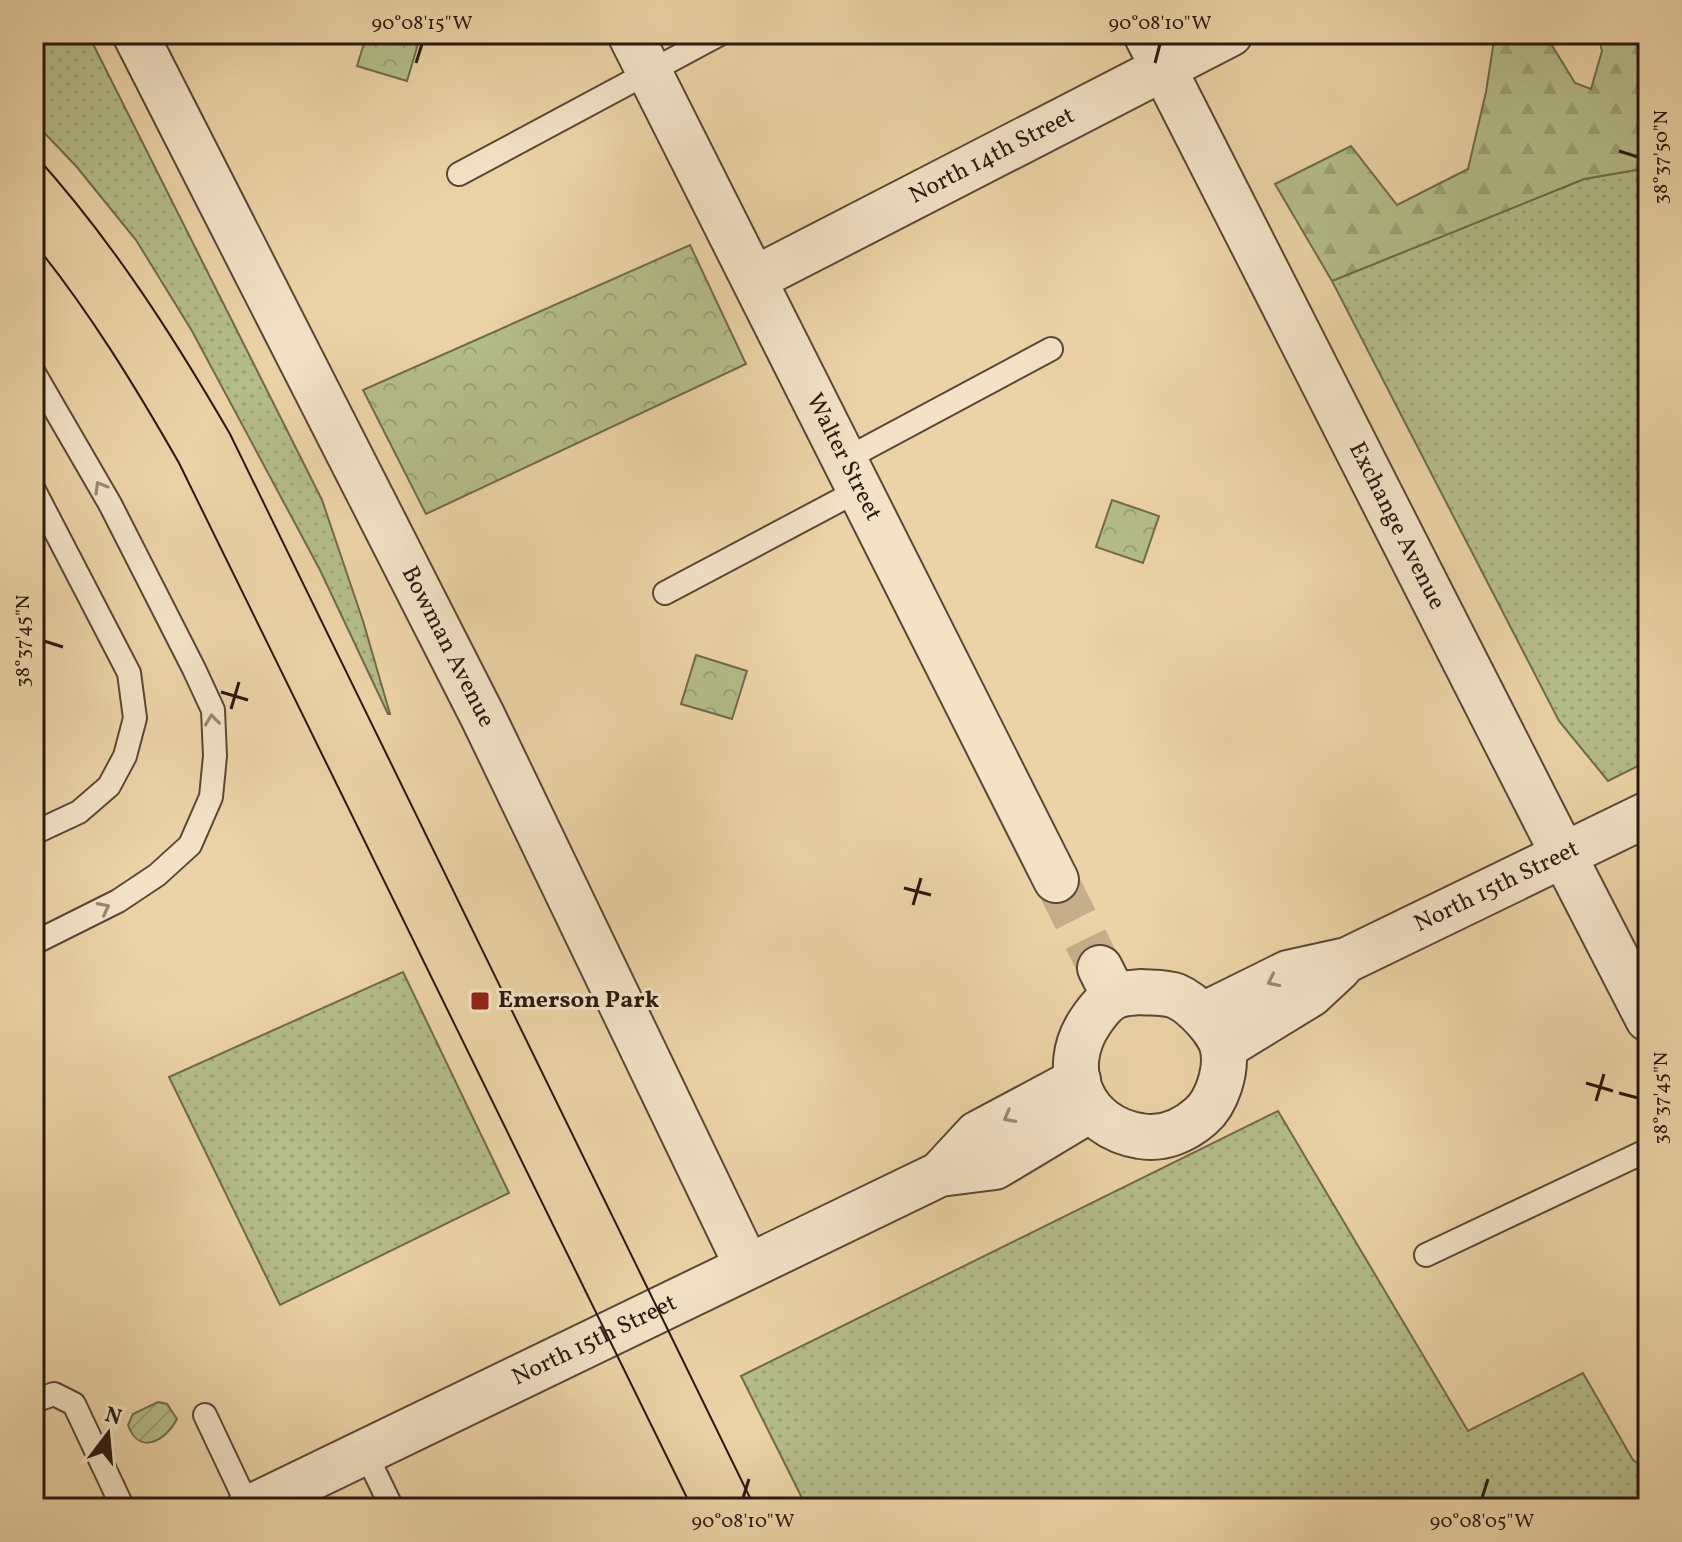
<svg xmlns="http://www.w3.org/2000/svg" width="1682" height="1542" font-family="Vollkorn,serif">
  <style>
    .grass { fill: url(#grass-dots); stroke: #706a4c; stroke-width: 2 }
    .forest { fill: url(#forest-firs); stroke: #706a4c; stroke-width: 2 }
    .park { fill: url(#park-crowns); stroke: #706a4c; stroke-width: 2 }
    .garden { fill: url(#garden-furrows); stroke: #706a4c; stroke-width: 2 }
    .lines { fill: none; stroke-linecap: round; stroke-linejoin: round }
    .minor-tunnel { stroke: #c5ae89; stroke-width: 44; stroke-dasharray: 44 22; stroke-linecap: butt }
    .service-casing { stroke: #5b4735; stroke-width: 26 }
    .minor-casing { stroke: #5b4735; stroke-width: 48 }
    .tertiary-casing { stroke: #5b4735; stroke-width: 48 }
    .service { stroke: #f3e2c6; stroke-width: 22 }
    .minor { stroke: #f3e2c6; stroke-width: 44 }
    .tertiary { stroke: #f3e2c6; stroke-width: 44 }
    .tram { stroke: #2b180f; stroke-width: 2 }
    .oneway { stroke: #998774 }
    .ticks { fill: none; stroke: #2b180f; stroke-width: 3 }
    .poi-dot { fill: #8f2418; stroke: #f3e2c6; stroke-width: 3 }
    .labels { text-anchor: middle; dominant-baseline: central; stroke-width: 6; stroke-linejoin: round; paint-order: stroke }
    .street-label { font-size: 24px; fill: #2b180f; stroke: #f3e2c6 }
    .poi-label { font-size: 24px; font-weight: bold; fill: #2b180f; stroke: #f3e2c6; text-anchor: start }
    .neatline { fill: none; stroke: #2b180f; stroke-width: 3 }
    .ticks-label { font-size: 20px; text-anchor: middle; fill: #2b180f }
  </style>
  <defs>
    <pattern id="grass-dots" width="8" height="8" patternUnits="userSpaceOnUse" patternTransform="scale(2)"><rect width="8" height="8" fill="#b4bd8a"/><path d="M2 2h.1M6 6h.1" fill="none" stroke="#9ba276" stroke-width="1.8" stroke-linecap="round"/></pattern>
    <pattern id="forest-firs" width="22" height="20" patternUnits="userSpaceOnUse" patternTransform="scale(2)"><rect width="22" height="20" fill="#b4bd8a"/><path d="M5 1l3.5 6h-7zM16 11l3.5 6h-7z" fill="#9ba276"/></pattern>
    <pattern id="park-crowns" width="20" height="18" patternUnits="userSpaceOnUse" patternTransform="scale(2)"><rect width="20" height="18" fill="#b4bd8a"/><path d="M2 6a3 3 0 1 1 6 0M12 15a3 3 0 1 1 6 0" fill="none" stroke="#9ba276"/></pattern>
    <pattern id="garden-furrows" width="10" height="10" patternUnits="userSpaceOnUse" patternTransform="scale(2)"><rect width="10" height="10" fill="#b4bd8a"/><path d="M-1 1l2-2M0 10L10 0M9 11l2-2" fill="none" stroke="#9ba276"/></pattern>
  </defs>
  <rect width="100%" height="100%" fill="#ecd3a7"/>
  <filter id="stains"><feTurbulence type="fractalNoise" baseFrequency=".0025" numOctaves="4"/><feColorMatrix values="0 0 0 0 .2 0 0 0 0 .09 0 0 0 0 .02 0 0 0 .5 -.17"/></filter>
  <radialGradient id="worn" r=".72"><stop offset=".6" stop-color="#630" stop-opacity="0"/><stop offset="1" stop-color="#630" stop-opacity=".3"/></radialGradient>
  <g class="grass">
    <path d="M 34,34 L 88,34 L 322,500 L 363,621 L 390,714 L 388,714 L 320,570 L 192,331 L 136,240 L 76,166 L 34,122 Z"/>
    <path d="M 1648,168 L 1648,761 L 1608,781 L 1559,721 L 1332,281 L 1584,179 Z"/>
    <path d="M 403,972 L 509,1193 L 280,1305 L 169,1077 Z"/>
    <path d="M 1278,1111 L 1468,1431 L 1583,1373 L 1633,1460 L 1648,1470 L 1648,1508 L 807,1508 L 741,1376 Z"/>
  </g>
  <path class="forest" d="M 1495,34 L 1545,34 L 1575,83 L 1591,89 L 1602,51 L 1598,34 L 1648,34 L 1648,168 L 1584,179 L 1332,281 L 1275,184 L 1351,146 L 1397,205 L 1468,169 L 1486,92 Z"/>
  <g class="park">
    <path d="M 367,34 L 421,34 L 407,81 L 357,66 Z"/>
    <path d="M 690,245 L 746,364 L 426,514 L 363,390 Z"/>
    <path d="M 1112,500 L 1159,516 L 1143,563 L 1096,547 Z"/>
    <path d="M 696,655 L 747,671 L 732,719 L 681,704 Z"/>
  </g>
  <path class="garden" d="M 158,1402 L 167,1404 L 177,1419 C 166,1441 139,1456 128,1425 L 133,1414 Z"/>
  <g class="lines">
    <path class="minor-tunnel" d="M 1056,880 L 1100,968"/>
    <g class="service-casing">
      <g id="service">
        <path d="M 459,174 L 720,34"/>
        <path d="M 34,373 L 110,504 L 194,669 L 213,710 L 215,756 L 211,797 L 190,845 L 157,875 L 118,901 L 34,943"/>
        <path d="M 844,460 L 1051,349"/>
        <path d="M 34,490 L 129,673 L 135,718 L 125,756 L 109,786 L 79,812 L 34,833"/>
        <path d="M 665,593 L 859,490"/>
        <path d="M 1426,1255 L 1648,1150"/>
        <path d="M 34,1401 L 54,1394 L 74,1404 L 123,1508"/>
        <path d="M 205,1415 L 249,1508"/>
        <path d="M 365,1452 L 392,1508"/>
      </g>
    </g>
    <g class="minor-casing">
      <g id="minor">
        <path id="s1" d="M 135,34 L 483,717 L 747,1266"/>
        <path id="s2" d="M 630,34 L 1056,880"/>
        <path id="s3" d="M 754,279 L 1230,34"/>
        <path d="M 1564,856 L 1648,1019"/>
        <path d="M 1100,968 L 1114,996"/>
      </g>
    </g>
    <g class="tertiary-casing">
      <g id="tertiary">
        <path id="s4" d="M 1146,34 L 1564,856"/>
        <path d="M 1140,992 C 1151,993 1166,992 1176,996 C 1193,1003 1220,1031 1223,1049 C 1227,1071 1217,1102 1201,1116 C 1184,1131 1162,1140 1140,1136 C 1083,1127 1058,1070 1090,1022 C 1096,1013 1106,1000 1116,996 C 1123,993 1132,993 1140,992 Z"/>
        <path id="s5" d="M 1203,1015 L 1288,973 L 1347,960 L 1648,814"/>
        <path d="M 1223,1048 L 1311,994 L 1339,968"/>
        <path d="M 940,1174 L 977,1134 L 1078,1080"/>
        <path id="s6" d="M 249,1508 L 940,1174 L 995,1167 L 1090,1110"/>
      </g>
    </g>
    <use href="#service" class="service"/>
    <use href="#minor" class="minor"/>
    <use href="#tertiary" class="tertiary"/>
    <g class="tram">
      <path d="M 34,154 C 111,239 172,334 230,434 L 755,1508"/>
      <path d="M 34,243 C 89,311 135,386 179,463 L 692,1508"/>
    </g>
  </g>
  <defs><path id="oneway-chevron" d="M-2-3.5L2.5 0L-2 3.5" fill="none" stroke-width="1.6" stroke-linecap="round" stroke-linejoin="round" transform="scale(2)"/></defs>
  <g class="oneway">
    <use href="#oneway-chevron" transform="translate(100 487) rotate(-120)"/>
    <use href="#oneway-chevron" transform="translate(212 720) rotate(-97)"/>
    <use href="#oneway-chevron" transform="translate(104 908) rotate(-27)"/>
    <use href="#oneway-chevron" transform="translate(1273 981) rotate(154)"/>
    <use href="#oneway-chevron" transform="translate(1009 1117) rotate(152)"/>
  </g>
  <path class="ticks" d="M 416,63 L 422,44M 1155,63 L 1160,44M 1619,151 L 1638,157M 44,641 L 63,647M 221,692 L 248,700M 231,709 L 239,682M 904,888 L 931,895M 913,905 L 921,878M 1586,1083 L 1613,1091M 1619,1093 L 1638,1098M 1596,1101 L 1604,1074M 743,1498 L 749,1479M 1482,1498 L 1488,1479"/>
  <rect class="poi-dot" x="470" y="991" width="20" height="20" rx="4"/>
  <g class="labels">
    <g class="street-label">
      <text stroke="none"><textPath href="#s3" startOffset="268">North 14th Street</textPath></text>
      <text stroke="none"><textPath href="#s2" startOffset="474">Walter Street</textPath></text>
      <text stroke="none"><textPath href="#s4" startOffset="552">Exchange Avenue</textPath></text>
      <text stroke="none"><textPath href="#s1" startOffset="688">Bowman Avenue</textPath></text>
      <text stroke="none"><textPath href="#s5" startOffset="322">North 15th Street</textPath></text>
      <text stroke="none"><textPath href="#s6" startOffset="384">North 15th Street</textPath></text>
    </g>
    <g class="poi-label">
      <text x="498" y="1001">Emerson Park</text>
    </g>
  </g>
  <rect width="1682" height="1542" fill="none" stroke="#ecd3a7" stroke-width="88"/>
  <g transform="translate(108 1434) rotate(16)" stroke="#f3e2c6" stroke-width="6" paint-order="stroke">
  <path d="M0-6L14 30L0 20L-14 30Z" fill="#2b180f"/>
  <text y="-12" font-size="22" font-weight="bold" text-anchor="middle" fill="#2b180f">N</text>
  </g>
  <rect x="44" y="44" width="1594" height="1454" class="neatline"/>
  <g class="ticks-label">
    <text x="422" y="29">90°08'15"W</text>
    <text x="1160" y="29">90°08'10"W</text>
    <text transform="translate(1660 157) rotate(-90)" y="7">38°37'50"N</text>
    <text transform="translate(22 641) rotate(-90)" y="7">38°37'45"N</text>
    <text transform="translate(1660 1098) rotate(-90)" y="7">38°37'45"N</text>
    <text x="743" y="1527">90°08'10"W</text>
    <text x="1482" y="1527">90°08'05"W</text>
  </g>
  <rect width="100%" height="100%" filter="url(#stains)"/>
  <rect width="100%" height="100%" fill="url(#worn)"/>
</svg>
